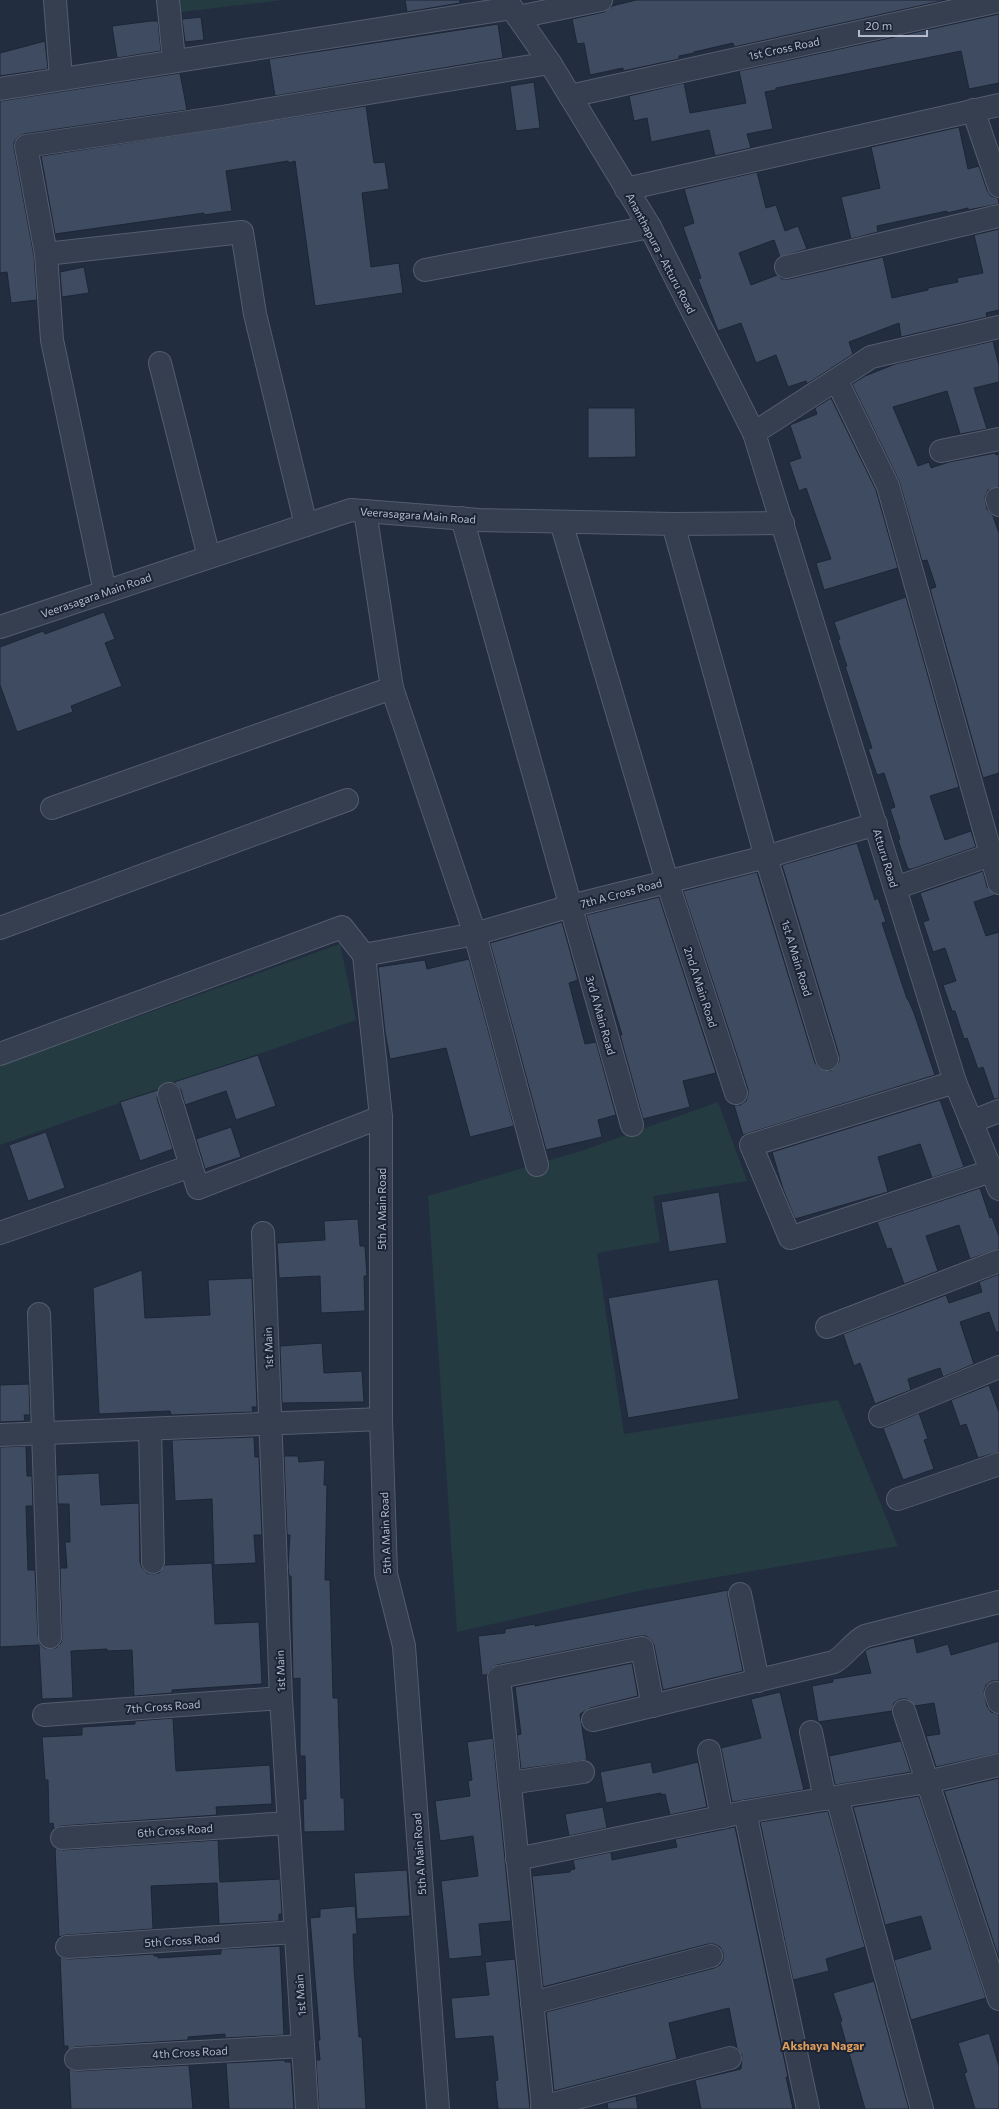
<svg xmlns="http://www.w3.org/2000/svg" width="999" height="2109" font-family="Commissioner,sans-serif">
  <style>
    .green { fill: #243c41 }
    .building { fill: #3e4b60; stroke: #1d2637 }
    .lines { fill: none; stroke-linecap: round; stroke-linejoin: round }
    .minor-casing { stroke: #545d6e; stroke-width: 24 }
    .minor { stroke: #363f50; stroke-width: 22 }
    .labels { text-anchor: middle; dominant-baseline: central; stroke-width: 4; stroke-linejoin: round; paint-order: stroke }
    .street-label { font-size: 11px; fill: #b3bacb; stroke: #1b2435 }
    .neighbourhood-label { font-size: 12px; font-weight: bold; fill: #de9c5a; stroke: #1b2435 }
  </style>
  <rect width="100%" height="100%" fill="#222d40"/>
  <g class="green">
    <path d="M 180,0 L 283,0 L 181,12 Z"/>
    <path d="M 340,944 L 356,1020 L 0,1145 L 0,1066 Z"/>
    <path d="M 718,1102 L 747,1181 L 653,1196 L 660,1242 L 597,1253 L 624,1434 L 838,1400 L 898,1546 L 643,1590 L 457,1632 L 428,1196 L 581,1151 Z"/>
  </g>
  <g class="building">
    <path d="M 405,0 L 460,0 L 460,3 L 407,12 Z"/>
    <path d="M 636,0 L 946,0 L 734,47 L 733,43 L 694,52 L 694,53 L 679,56 L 679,59 L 623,71 L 623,68 L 590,75 L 584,43 L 577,44 L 572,19 L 604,12 L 612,6 Z"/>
    <path d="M 999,14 L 999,83 L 969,89 L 961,51 L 776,88 L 776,90 L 765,92 L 773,129 L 747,134 L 751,148 L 715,156 L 709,130 L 651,142 L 647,118 L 634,121 L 629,96 L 684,83 L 690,113 L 746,103 L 739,71 Z"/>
    <path d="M 201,17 L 204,40 L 185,42 L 182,19 Z"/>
    <path d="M 151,21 L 158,21 L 161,51 L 117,58 L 112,26 Z"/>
    <path d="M 498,24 L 503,58 L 275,96 L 269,59 Z"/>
    <path d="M 45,41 L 48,69 L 0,76 L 0,53 Z"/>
    <path d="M 180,73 L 187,110 L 24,134 L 18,137 L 14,142 L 14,148 L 34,256 L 37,300 L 11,303 L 7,272 L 0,273 L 0,101 Z"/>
    <path d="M 534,82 L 540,128 L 516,131 L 510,86 Z"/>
    <path d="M 366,106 L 374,163 L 385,162 L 389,189 L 362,193 L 371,267 L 399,263 L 403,293 L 315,306 L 295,161 L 289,163 L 288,161 L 226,171 L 232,211 L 204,215 L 204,213 L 55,234 L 41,156 Z"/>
    <path d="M 959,127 L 968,169 L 979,166 L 987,190 L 991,196 L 998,198 L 999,204 L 968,210 L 968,208 L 947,213 L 947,211 L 877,226 L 878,232 L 851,239 L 841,197 L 880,188 L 871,147 Z"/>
    <path d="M 757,172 L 766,208 L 776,205 L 785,231 L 798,226 L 807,249 L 780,257 L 774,240 L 739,253 L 751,285 L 777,275 L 782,279 L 789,279 L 883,257 L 892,298 L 928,290 L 928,288 L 958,282 L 957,278 L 983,273 L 974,235 L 999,229 L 999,310 L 986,313 L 987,317 L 901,337 L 899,323 L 849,342 L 853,354 L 807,384 L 806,381 L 788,387 L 776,355 L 756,363 L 741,323 L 718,331 L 698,279 L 701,278 L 683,227 L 694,223 L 684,189 Z"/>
    <path d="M 84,267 L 89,293 L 62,297 L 60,272 Z"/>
    <path d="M 993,341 L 999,366 L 999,382 L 974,388 L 987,429 L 960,434 L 947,391 L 893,407 L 918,466 L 929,462 L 931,468 L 949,462 L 995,453 L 996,455 L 999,454 L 999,487 L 988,490 L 985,497 L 987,509 L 993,516 L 999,533 L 999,773 L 983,778 L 930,589 L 936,587 L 927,560 L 922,561 L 899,481 L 852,384 L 865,376 L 895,364 Z"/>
    <path d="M 831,398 L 876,490 L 898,568 L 824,590 L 816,563 L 831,559 L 806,488 L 799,491 L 789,462 L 801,458 L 790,425 L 817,414 L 815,408 Z"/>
    <path d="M 588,408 L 635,408 L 636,457 L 588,458 Z"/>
    <path d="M 906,597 L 959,787 L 930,796 L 945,840 L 971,831 L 976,847 L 912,869 L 908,869 L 898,840 L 900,839 L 890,809 L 895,807 L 884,773 L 877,775 L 868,749 L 872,748 L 845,666 L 847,666 L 838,640 L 840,639 L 834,622 Z"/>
    <path d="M 104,612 L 115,639 L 105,643 L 122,686 L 71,706 L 73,712 L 17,732 L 0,685 L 0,647 L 43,631 L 45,634 Z"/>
    <path d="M 857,843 L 875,900 L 878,898 L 886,922 L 882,923 L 907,999 L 908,999 L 914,1013 L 935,1075 L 743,1135 L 734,1105 L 740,1105 L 746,1101 L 748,1095 L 748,1089 L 683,891 L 757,872 L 815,1063 L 819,1068 L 830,1071 L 836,1067 L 839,1061 L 839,1055 L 782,865 Z"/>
    <path d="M 983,871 L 987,887 L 995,895 L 974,902 L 986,936 L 999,932 L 999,1099 L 994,1099 L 983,1067 L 978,1069 L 967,1038 L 964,1039 L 955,1011 L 952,1011 L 943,985 L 956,981 L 945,948 L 933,952 L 923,922 L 929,920 L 920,893 Z"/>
    <path d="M 659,897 L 716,1073 L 683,1081 L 690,1107 L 643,1119 L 620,1035 L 622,1035 L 586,915 Z"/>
    <path d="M 562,922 L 578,980 L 569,983 L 585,1044 L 596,1042 L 616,1115 L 598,1120 L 602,1137 L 546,1150 L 490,943 Z"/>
    <path d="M 469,959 L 514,1126 L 470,1137 L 446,1048 L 390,1059 L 385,1032 L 378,967 L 425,960 L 427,969 Z"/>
    <path d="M 258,1055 L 276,1106 L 236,1120 L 226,1091 L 185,1105 L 181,1090 L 174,1082 Z"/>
    <path d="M 158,1090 L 157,1098 L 173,1149 L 140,1161 L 120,1102 Z"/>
    <path d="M 940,1100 L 964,1167 L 932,1178 L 920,1144 L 878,1157 L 888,1192 L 795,1219 L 783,1189 L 772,1152 Z"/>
    <path d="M 231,1127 L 241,1157 L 205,1169 L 196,1139 Z"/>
    <path d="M 46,1132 L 65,1188 L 28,1201 L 9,1145 Z"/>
    <path d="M 980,1188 L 990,1218 L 992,1217 L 999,1236 L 999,1249 L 970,1259 L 959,1225 L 926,1236 L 938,1271 L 904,1284 L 891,1248 L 887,1249 L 877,1222 Z"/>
    <path d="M 719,1192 L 727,1243 L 669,1252 L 661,1202 Z"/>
    <path d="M 358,1219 L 360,1246 L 365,1246 L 367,1276 L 364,1276 L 365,1311 L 321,1313 L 320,1276 L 279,1278 L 277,1243 L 325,1240 L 324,1221 Z"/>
    <path d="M 142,1270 L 145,1318 L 210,1315 L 208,1280 L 252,1278 L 257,1407 L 252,1407 L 253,1412 L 171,1415 L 170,1411 L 99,1414 L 93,1288 Z"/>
    <path d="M 999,1274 L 999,1332 L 996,1332 L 989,1312 L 960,1322 L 974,1364 L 943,1377 L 940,1368 L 908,1379 L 911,1390 L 875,1404 L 860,1363 L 854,1366 L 843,1334 L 946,1295 L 949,1303 L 982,1292 L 979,1282 Z"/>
    <path d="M 718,1279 L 739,1399 L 628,1418 L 608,1298 Z"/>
    <path d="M 322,1343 L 324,1373 L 362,1371 L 364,1402 L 282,1403 L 280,1346 Z"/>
    <path d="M 29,1384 L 30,1415 L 24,1415 L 25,1421 L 0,1422 L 0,1385 Z"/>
    <path d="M 989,1385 L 999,1412 L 999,1452 L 978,1458 L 966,1424 L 960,1426 L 951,1400 Z"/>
    <path d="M 919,1413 L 928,1439 L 924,1440 L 934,1469 L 903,1480 L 883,1428 Z"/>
    <path d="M 254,1437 L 255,1457 L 259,1457 L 262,1535 L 254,1535 L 256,1563 L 214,1565 L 212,1499 L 175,1501 L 172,1440 Z"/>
    <path d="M 26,1446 L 27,1476 L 32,1476 L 33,1506 L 26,1506 L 28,1570 L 35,1570 L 38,1637 L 40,1644 L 44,1648 L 56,1648 L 61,1643 L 62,1637 L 60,1568 L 67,1568 L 65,1542 L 70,1542 L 69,1504 L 58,1504 L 57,1475 L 99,1473 L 101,1505 L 139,1503 L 140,1562 L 142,1568 L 147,1573 L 153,1574 L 159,1573 L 165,1565 L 212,1563 L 215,1624 L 259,1622 L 262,1684 L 172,1690 L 172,1693 L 134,1696 L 132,1650 L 107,1651 L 107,1649 L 71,1651 L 73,1698 L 42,1699 L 39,1645 L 0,1647 L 0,1447 Z"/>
    <path d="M 284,1456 L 298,1456 L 299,1462 L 325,1460 L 324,1485 L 327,1485 L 325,1580 L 330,1580 L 333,1698 L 338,1698 L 341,1798 L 344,1798 L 345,1831 L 304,1832 L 303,1799 L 306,1799 L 305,1756 L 300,1756 L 300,1678 L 293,1679 L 291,1576 L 289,1576 L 288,1567 L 290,1535 L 287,1535 Z"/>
    <path d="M 728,1590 L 728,1597 L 743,1671 L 663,1690 L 654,1645 L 651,1640 L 646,1636 L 640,1636 L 497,1665 L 491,1668 L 487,1675 L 482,1675 L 478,1636 L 505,1633 L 505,1629 L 535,1624 L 535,1626 Z"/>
    <path d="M 914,1638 L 917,1653 L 948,1644 L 951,1655 L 999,1641 L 999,1681 L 992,1681 L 986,1685 L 984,1691 L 987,1706 L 991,1712 L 999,1714 L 999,1753 L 936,1767 L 926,1736 L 940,1734 L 934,1703 L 915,1706 L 907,1699 L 900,1699 L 894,1703 L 892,1711 L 818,1722 L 812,1686 L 833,1682 L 833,1679 L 871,1673 L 865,1651 L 870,1648 Z"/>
    <path d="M 632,1663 L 638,1696 L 590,1708 L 580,1714 L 587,1760 L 521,1769 L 517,1735 L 521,1734 L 515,1687 Z"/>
    <path d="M 780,1692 L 804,1790 L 732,1802 L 721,1748 L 761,1738 L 751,1699 Z"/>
    <path d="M 173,1718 L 176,1771 L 270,1765 L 272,1804 L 216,1807 L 217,1815 L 61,1826 L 54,1829 L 53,1823 L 49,1824 L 48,1780 L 45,1780 L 42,1737 L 82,1735 L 82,1727 L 135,1724 L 135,1721 Z"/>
    <path d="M 493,1738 L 511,1921 L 479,1924 L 482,1956 L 449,1959 L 441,1881 L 478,1876 L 473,1836 L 440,1841 L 435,1801 L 470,1796 L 468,1781 L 472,1780 L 467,1742 Z"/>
    <path d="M 901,1741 L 911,1772 L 835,1785 L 829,1756 Z"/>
    <path d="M 651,1762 L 653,1773 L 698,1762 L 707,1807 L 670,1815 L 665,1794 L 661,1795 L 661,1793 L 606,1803 L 600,1772 Z"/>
    <path d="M 999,1778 L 999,1959 L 944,1791 Z"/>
    <path d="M 919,1796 L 986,1998 L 911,2020 L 894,1960 L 931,1949 L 921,1916 L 885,1925 L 853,1807 Z"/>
    <path d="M 603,1807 L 607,1828 L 569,1836 L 565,1814 Z"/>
    <path d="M 828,1811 L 865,1947 L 826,1959 L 829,1971 L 793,1980 L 760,1822 Z"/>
    <path d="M 735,1827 L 788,2077 L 786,2077 L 793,2109 L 701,2109 L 695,2080 L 741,2069 L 742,2055 L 737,2048 L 729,2008 L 669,2023 L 677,2059 L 554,2091 L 546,2012 L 714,1968 L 720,1965 L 723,1960 L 723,1953 L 720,1947 L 714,1944 L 708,1944 L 543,1987 L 532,1876 L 570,1872 L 570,1870 L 575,1869 L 573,1860 L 611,1852 L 612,1860 L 677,1847 L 675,1839 Z"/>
    <path d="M 218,1840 L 220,1882 L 280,1879 L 282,1914 L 279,1914 L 279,1921 L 219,1924 L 217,1883 L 151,1886 L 153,1929 L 66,1935 L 59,1937 L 55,1848 L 63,1850 Z"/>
    <path d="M 407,1870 L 410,1916 L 357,1919 L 354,1873 Z"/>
    <path d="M 355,1906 L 357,1934 L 353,1934 L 354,1968 L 359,2037 L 362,2037 L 366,2109 L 319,2109 L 316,2060 L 320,2060 L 318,2040 L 320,2040 L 310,1918 L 320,1917 L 320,1909 Z"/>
    <path d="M 280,1946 L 284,2035 L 225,2038 L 225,2034 L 188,2037 L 188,2040 L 75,2047 L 68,2050 L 68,2046 L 64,2046 L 60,1957 L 68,1959 L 154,1954 L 154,1956 L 158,1956 L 158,1958 L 221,1954 L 221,1949 Z"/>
    <path d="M 515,1959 L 530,2109 L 498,2109 L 495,2081 L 498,2080 L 493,2036 L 455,2039 L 451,1998 L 489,1995 L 485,1962 Z"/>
    <path d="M 874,1981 L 909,2109 L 865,2109 L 840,2022 L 842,2021 L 833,1993 Z"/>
    <path d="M 989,2033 L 999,2066 L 999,2109 L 975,2109 L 964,2073 L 967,2072 L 958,2043 Z"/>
    <path d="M 285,2060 L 285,2062 L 291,2062 L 294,2109 L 229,2109 L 226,2063 Z"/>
    <path d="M 189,2065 L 193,2109 L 71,2109 L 69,2069 L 77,2071 Z"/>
    <path d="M 636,2096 L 638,2109 L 608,2109 L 607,2103 Z"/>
  </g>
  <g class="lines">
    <g class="minor-casing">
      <g id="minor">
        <path d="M 55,0 L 61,78"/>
        <path d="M 168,0 L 174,60"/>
        <path d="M 506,0 L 550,63 L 650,227 L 754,433 L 955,1082 L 999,1189"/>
        <path d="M 518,17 L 601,0"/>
        <path d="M 0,89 L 512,8"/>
        <path d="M 570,96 L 999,1"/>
        <path d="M 973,110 L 999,186"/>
        <path d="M 626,189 L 999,105"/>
        <path d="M 46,254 L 242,232 L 255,314 L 306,525"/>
        <path d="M 786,267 L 999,216"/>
        <path d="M 425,270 L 650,227"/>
        <path d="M 160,363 L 209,557"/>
        <path d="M 837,381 L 888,486 L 999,883"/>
        <path d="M 754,433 L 871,357 L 999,327"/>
        <path d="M 941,451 L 999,439"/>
        <path d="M 997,499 L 999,505"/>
        <path d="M 365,511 L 392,688 L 475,934 L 537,1165"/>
        <path d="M 462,518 L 632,1125"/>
        <path d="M 561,522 L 667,881 L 736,1093"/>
        <path d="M 673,524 L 766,857 L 827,1059"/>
        <path d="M 105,592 L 52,340 L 46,254 L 26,146 L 222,117 L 550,63"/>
        <path d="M 0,627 L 351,510 L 479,520 L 673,524 L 783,523"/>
        <path d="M 52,808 L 392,688"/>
        <path d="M 895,888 L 999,852"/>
        <path d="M 0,928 L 347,800"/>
        <path d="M 364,955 L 381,1117 L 381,1419 L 386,1574 L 404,1646 L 438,2109"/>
        <path d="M 364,955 L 475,934 L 571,906 L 766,857 L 876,824"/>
        <path d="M 0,1054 L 342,927 L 364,955"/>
        <path d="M 955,1082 L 751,1145 L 790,1238 L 991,1171"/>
        <path d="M 169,1094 L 191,1166"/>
        <path d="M 971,1122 L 999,1111"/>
        <path d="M 0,1233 L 191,1166 L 198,1188 L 381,1117"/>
        <path d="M 263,1233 L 281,1698 L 307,2109"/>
        <path d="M 39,1314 L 50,1637"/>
        <path d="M 827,1327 L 999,1261"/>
        <path d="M 880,1416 L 999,1367"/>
        <path d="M 150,1429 L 153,1562"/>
        <path d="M 0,1435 L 381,1419"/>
        <path d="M 898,1499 L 999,1464"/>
        <path d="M 740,1594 L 758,1681"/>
        <path d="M 996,1693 L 999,1702"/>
        <path d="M 904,1711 L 999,1999"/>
        <path d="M 44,1715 L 281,1698"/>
        <path d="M 593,1720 L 834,1662 C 846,1655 853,1642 865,1636 L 999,1602"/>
        <path d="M 811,1732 L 825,1799"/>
        <path d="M 709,1751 L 722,1817"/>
        <path d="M 510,1783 L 583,1772"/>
        <path d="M 837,1797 L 922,2109"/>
        <path d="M 745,1812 L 808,2109"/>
        <path d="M 62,1838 L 289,1823"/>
        <path d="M 517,1859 L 745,1812 L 927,1782 L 999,1765"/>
        <path d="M 67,1947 L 296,1932"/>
        <path d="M 532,2003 L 711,1956"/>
        <path d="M 76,2059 L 303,2046"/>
        <path d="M 542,2107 L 730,2058"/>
        <path d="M 543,2109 L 499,1677 L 642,1648 L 653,1706"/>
      </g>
    </g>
    <use href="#minor" class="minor"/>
  </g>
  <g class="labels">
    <g class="street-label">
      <text transform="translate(784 48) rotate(-12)">1st Cross Road</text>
      <text transform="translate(661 253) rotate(62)">Ananthapura - Atturu Road</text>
      <text transform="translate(418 515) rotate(4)">Veerasagara Main Road</text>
      <text transform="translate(96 595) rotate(-19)">Veerasagara Main Road</text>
      <text transform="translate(886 858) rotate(73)">Atturu Road</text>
      <text transform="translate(621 893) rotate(-15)">7th A Cross Road</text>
      <text transform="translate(797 958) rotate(73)">1st A Main Road</text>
      <text transform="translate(701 987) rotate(72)">2nd A Main Road</text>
      <text transform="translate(601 1015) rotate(74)">3rd A Main Road</text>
      <text transform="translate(381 1209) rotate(-90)">5th A Main Road</text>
      <text transform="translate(268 1348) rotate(-92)">1st Main</text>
      <text transform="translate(385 1533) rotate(-92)">5th A Main Road</text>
      <text transform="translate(280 1671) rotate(-92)">1st Main</text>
      <text transform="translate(163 1706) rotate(-4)">7th Cross Road</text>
      <text transform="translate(175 1830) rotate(-4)">6th Cross Road</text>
      <text transform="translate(419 1854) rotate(-94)">5th A Main Road</text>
      <text transform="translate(182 1940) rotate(-4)">5th Cross Road</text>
      <text transform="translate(300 1995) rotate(-94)">1st Main</text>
      <text transform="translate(190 2052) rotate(-3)">4th Cross Road</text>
    </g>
    <g class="neighbourhood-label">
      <text x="823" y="2045">Akshaya Nagar</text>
    </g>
  </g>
  <path d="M859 30v6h68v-6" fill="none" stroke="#b3bacb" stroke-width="2"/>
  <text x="865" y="30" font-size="12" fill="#b3bacb" stroke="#1b2435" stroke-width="3" paint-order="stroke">20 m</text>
</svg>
